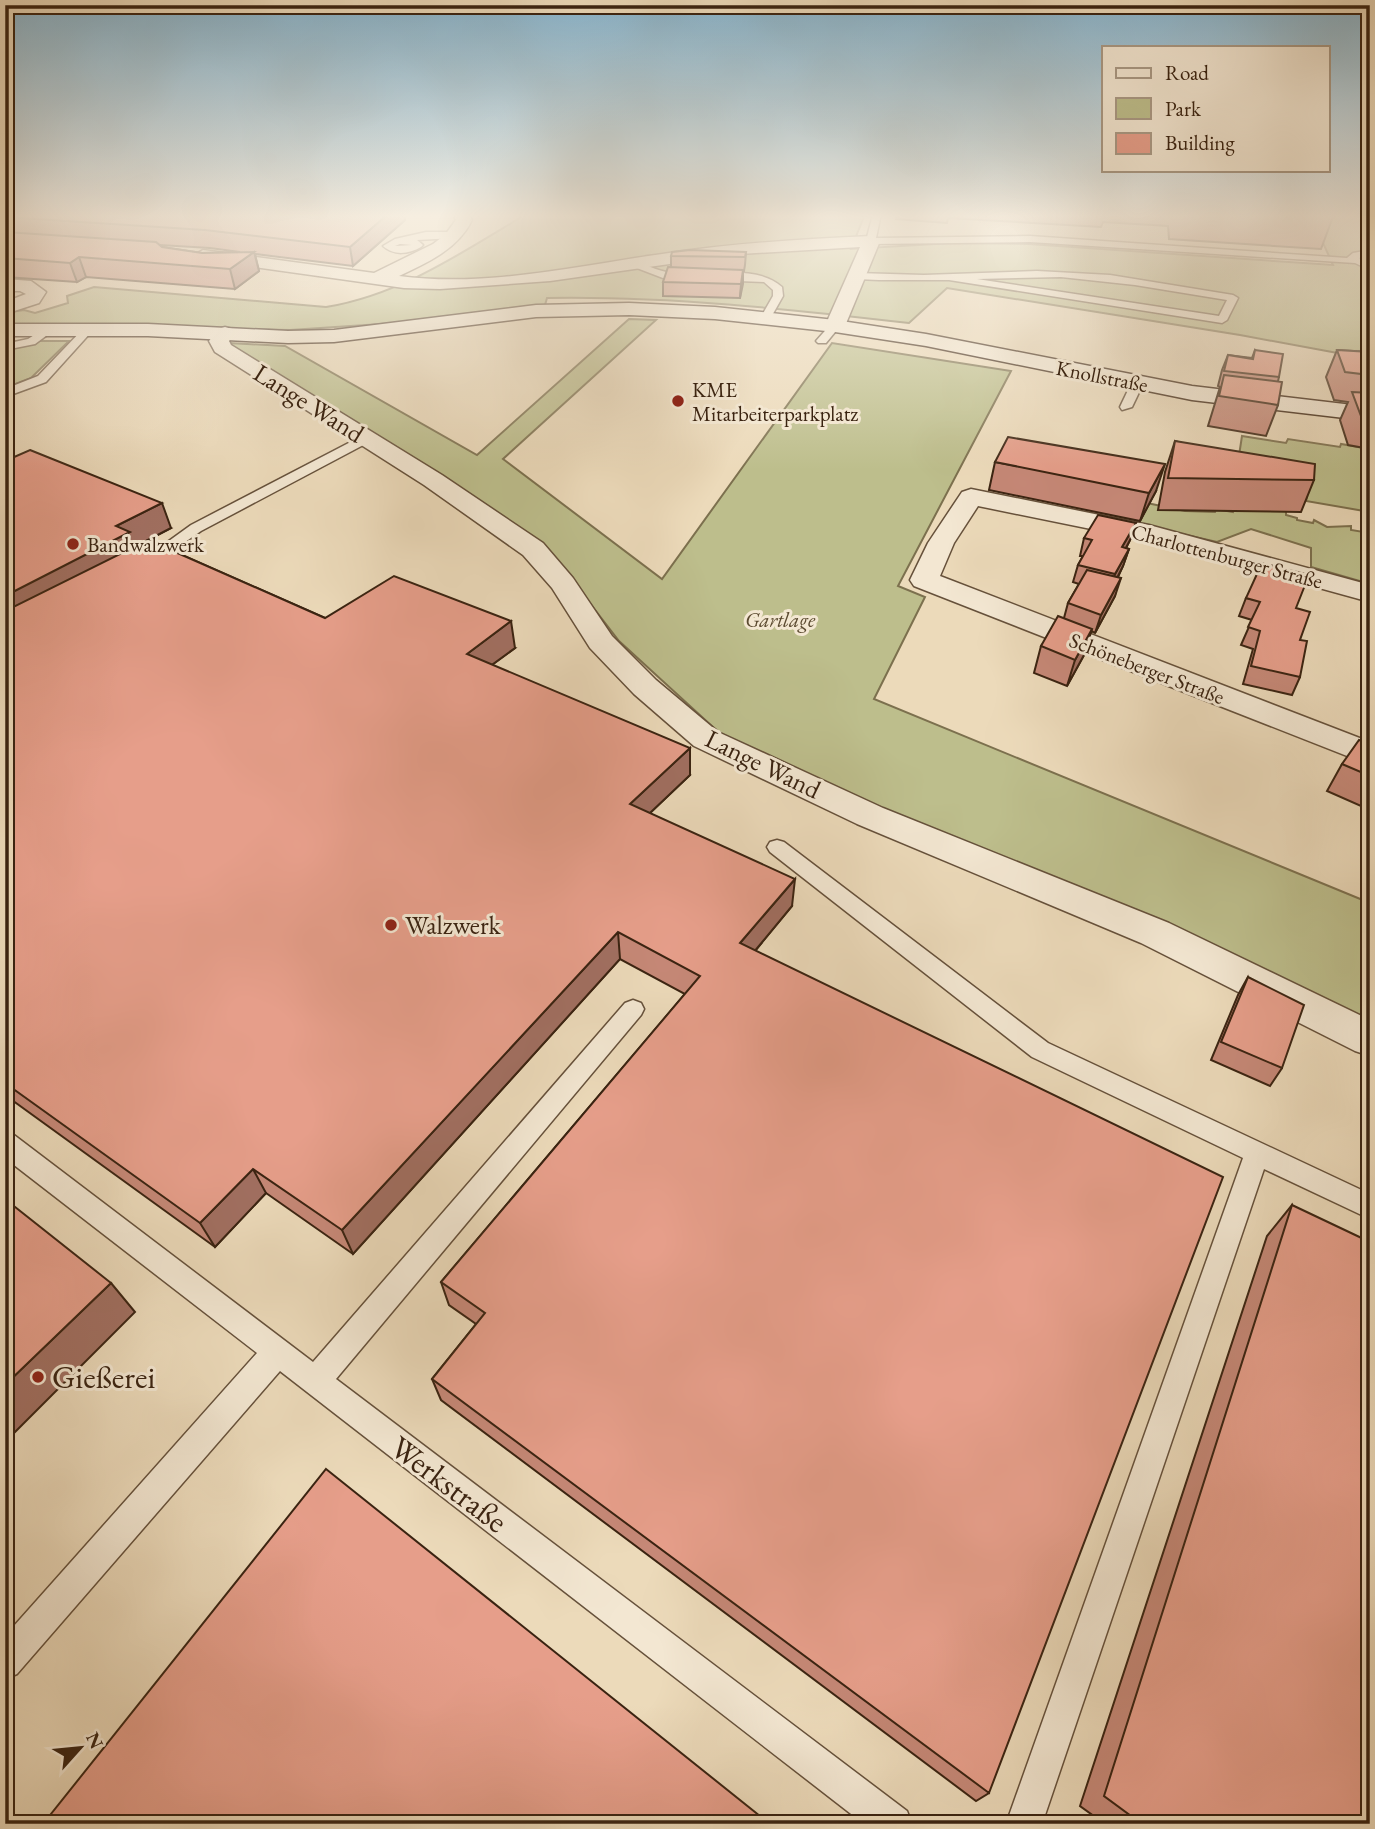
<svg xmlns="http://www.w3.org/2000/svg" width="1375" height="1829" font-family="'EB Garamond',serif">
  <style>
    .green { fill: #bdbe8c; stroke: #7c704e; stroke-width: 2 }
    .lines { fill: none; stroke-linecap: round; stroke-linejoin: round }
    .lane-casing { stroke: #66513b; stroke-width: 3 }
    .street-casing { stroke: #66513b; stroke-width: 3 }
    .secondary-casing { stroke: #3a2311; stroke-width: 3 }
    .lane { fill: #f3e7d2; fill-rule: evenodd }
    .street { fill: #f3e7d2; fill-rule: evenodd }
    .secondary { fill: #f3e7d2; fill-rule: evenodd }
    .wall { fill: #c68877; stroke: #3a2311; stroke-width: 2; fill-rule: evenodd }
    .shaded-wall { fill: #a16f61; stroke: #3a2311; stroke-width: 2 }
    .building { fill: #e69e8a; stroke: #3a2311; stroke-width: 2 }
    .poi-dot { fill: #8f2418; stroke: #f3e7d2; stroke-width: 2.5 }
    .labels { text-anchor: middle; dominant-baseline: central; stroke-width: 6; stroke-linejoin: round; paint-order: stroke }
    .far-street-label { font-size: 21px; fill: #3a2311; stroke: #f3e7d2 }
    .far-poi-label { font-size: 21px; fill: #3a2311; stroke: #f3e7d2; text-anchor: start }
    .far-park-label { font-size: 21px; font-style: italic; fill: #5b4a30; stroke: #f3e7d2 }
    .street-label { font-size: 26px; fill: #3a2311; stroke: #f3e7d2 }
    .poi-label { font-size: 26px; fill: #3a2311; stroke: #f3e7d2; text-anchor: start }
    .near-poi-label { font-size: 32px; fill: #3a2311; stroke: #f3e7d2; text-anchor: start }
    .near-street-label { font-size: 32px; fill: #3a2311; stroke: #f3e7d2 }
  </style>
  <rect width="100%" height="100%" fill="#ecdaba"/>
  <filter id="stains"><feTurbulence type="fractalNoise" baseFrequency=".00286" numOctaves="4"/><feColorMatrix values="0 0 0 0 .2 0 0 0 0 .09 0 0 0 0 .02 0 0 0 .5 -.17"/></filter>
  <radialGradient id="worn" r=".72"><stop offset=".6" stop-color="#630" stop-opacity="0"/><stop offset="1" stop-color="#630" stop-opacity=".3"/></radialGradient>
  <g class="green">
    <path d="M 516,214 L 865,214 L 851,249 L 952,243 L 1029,244 L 1333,265 L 1310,214 L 1370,214 L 1370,359 L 1240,335 L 947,288 L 909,323 C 788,309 669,296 547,298 L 545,305 L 396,323 L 290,330 L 5,324 L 5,313 L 24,310 L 35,313 L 68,303 L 67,296 L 94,287 L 326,307 C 399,295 460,254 523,216 Z"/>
    <path d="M 629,319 L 656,320 L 503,459 L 662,579 L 832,343 L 1011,371 L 898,586 L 925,597 L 874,699 L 1370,903 L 1370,1033 L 1210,952 L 726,739 L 619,641 L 552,554 L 228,343 L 285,346 L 477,455 Z"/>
    <path d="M 5,341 L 69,341 L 31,378 L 5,388 Z"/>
    <path d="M 1242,436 L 1286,443 L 1288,439 L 1340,447 L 1341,444 L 1370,449 L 1370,512 L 1306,501 L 1307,497 L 1238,462 Z"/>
    <path d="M 1147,503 L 1185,511 L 1215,512 L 1216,509 L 1233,512 L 1235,505 L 1286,511 L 1286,515 L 1297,518 L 1297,520 L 1313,523 L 1314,520 L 1327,527 L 1351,526 L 1351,530 L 1370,533 L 1370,584 L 1311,567 L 1311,548 L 1251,529 L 1217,542 L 1129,522 Z"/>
  </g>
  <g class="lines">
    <g class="lane-casing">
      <g id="lane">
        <path d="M 873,214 L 881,214 L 876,238 L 1030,236 L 1347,258 L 1353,253 L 1370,250 L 1370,256 L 1359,258 L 1370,263 L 1370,270 L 1355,263 L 1030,242 L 871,244 L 866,241 Z"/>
        <path d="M 426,232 L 455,232 L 460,235 L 455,238 L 417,240 L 423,245 L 421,247 C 409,254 394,256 383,246 L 395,239 ZM 400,244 L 412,245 L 395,246 Z"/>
        <path d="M 632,260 C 649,266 662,273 680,274 C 712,276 756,264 782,287 L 783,296 L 770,319 L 766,320 L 761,317 L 773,296 L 773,290 L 764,282 L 663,278 L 629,265 L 629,261 Z"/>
        <path d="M 1037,271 L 1110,275 L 1233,295 L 1238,298 L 1227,320 L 1222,323 L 949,280 L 879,280 L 856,279 L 851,276 L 856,273 L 924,275 ZM 1061,277 L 1135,285 L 1227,300 L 1219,316 L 977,279 Z"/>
        <path d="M 831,324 L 840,326 L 826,343 L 818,343 L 816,341 Z"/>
        <path d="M 45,328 L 54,330 L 35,344 L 5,350 L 5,344 L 28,339 Z"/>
        <path d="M 84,328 L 93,330 L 46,382 L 5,397 L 5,389 L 38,376 Z"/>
        <path d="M 1137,380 L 1143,384 L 1132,407 L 1122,410 L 1120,407 L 1131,384 Z"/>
        <path d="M 364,435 L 370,439 L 369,442 L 201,531 L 149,567 L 139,567 L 137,564 L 191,525 Z"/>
        <path d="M 777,840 L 784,842 L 1048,1043 L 1370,1194 L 1370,1219 L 1264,1169 L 1042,1824 L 1006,1824 L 1243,1158 L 1032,1057 L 770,852 L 767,847 L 770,842 Z"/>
        <path d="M 633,1000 L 641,1003 L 644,1009 L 641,1015 L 336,1379 L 907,1811 L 912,1824 L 864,1824 L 280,1371 L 17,1674 L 5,1679 L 5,1636 L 257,1353 L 5,1158 L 5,1132 L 14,1135 L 313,1362 L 625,1003 Z"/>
      </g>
    </g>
    <g class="street-casing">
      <g id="street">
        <path d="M 453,214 L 469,214 L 472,220 C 458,249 427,263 399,276 C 488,288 581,265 669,253 C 736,243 803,239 871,236 L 880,241 L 845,326 L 842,330 L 828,330 L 825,326 L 860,247 L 740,254 L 550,281 L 440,289 L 404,288 L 203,260 L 194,255 L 203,250 L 374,273 L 433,244 L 445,235 L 456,220 Z"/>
        <path d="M 5,279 L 31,281 L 46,292 L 39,303 L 5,314 L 5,302 L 26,294 L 20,291 L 5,291 Z"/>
        <path d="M 225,327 L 232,329 L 235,333 L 229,341 L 231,345 L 442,475 L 543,543 L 573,578 L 612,636 L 656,680 L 718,732 L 883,808 L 1169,923 L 1370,1020 L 1370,1056 L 1355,1051 L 1141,943 L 857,824 L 694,746 L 634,694 L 590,648 L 552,588 L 523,555 L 424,485 L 215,352 L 209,341 L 218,329 Z"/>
        <path d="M 971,489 L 1149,525 L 1370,585 L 1370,602 L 1145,540 L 978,506 L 954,543 L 940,576 L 1370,742 L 1370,765 L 914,586 L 910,580 L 928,543 L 962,492 Z"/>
      </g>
    </g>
    <g class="secondary-casing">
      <path id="secondary" d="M 629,303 L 715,307 L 835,320 L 926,334 L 1192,386 L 1370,407 L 1370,421 L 1192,400 L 926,346 L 835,332 L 715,319 L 629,315 L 536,317 L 334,342 L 288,343 L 148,336 L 5,336 L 5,324 L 148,324 L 288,331 L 334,330 L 536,305 Z"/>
    </g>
    <use href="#lane" class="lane"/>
    <use href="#street" class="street"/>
    <use href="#secondary" class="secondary"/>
  </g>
  <g class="wall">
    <path d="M 5,214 L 405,214 L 405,220 L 353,266 L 255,254 L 259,271 L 235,289 L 86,277 L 77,282 L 5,277 ZM 160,245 L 210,248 L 240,252 L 202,253 L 162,247 Z"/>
    <path d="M 897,214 L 1334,214 L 1321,249 L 1169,239 L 1168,226 L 1103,222 L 1101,227 L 948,218 L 947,223 L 896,219 Z"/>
    <path d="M 746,252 L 745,265 L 744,271 L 743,271 L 740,298 L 663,296 L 663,282 L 671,267 L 671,256 Z"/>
    <path d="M 1255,350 L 1279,377 L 1278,381 L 1278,405 L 1266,436 L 1208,426 L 1220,387 L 1218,386 L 1222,370 L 1228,355 L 1252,358 Z"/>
    <path d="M 1337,350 L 1370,352 L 1370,449 L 1348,445 L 1340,420 L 1348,402 L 1334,400 L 1326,377 Z"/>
    <path d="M 1175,441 L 1314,480 L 1301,512 L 1158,510 L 1165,472 Z"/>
    <path d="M 5,461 L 171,528 L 148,540 L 325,618 L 515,648 L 492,665 L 690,775 L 650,813 L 792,906 L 755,951 L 989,1793 L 976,1801 L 441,1400 L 432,1379 L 476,1324 L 449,1305 L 441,1282 L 685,994 L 620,959 L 353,1254 L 266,1193 L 215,1247 L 5,1095 Z"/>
    <path d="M 995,462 L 1156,491 L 1140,521 L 989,490 Z"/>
    <path d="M 1136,523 L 1130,540 L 1126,548 L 1129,549 L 1123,566 L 1118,577 L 1115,596 L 1095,633 L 1091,631 L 1084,655 L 1067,686 L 1034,673 L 1041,646 L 1064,618 L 1068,603 L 1079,584 L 1073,582 L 1078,565 L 1083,556 L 1080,556 L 1084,538 Z"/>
    <path d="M 1246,598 L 1296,608 L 1300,640 L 1300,677 L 1292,695 L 1243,684 L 1253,649 L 1241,645 L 1252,620 L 1239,616 Z"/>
    <path d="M 1370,744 L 1370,810 L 1327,791 L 1342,764 Z"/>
    <path d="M 1248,977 L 1282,1068 L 1270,1086 L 1211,1060 L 1238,995 Z"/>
    <path d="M 1292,1205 L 1370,1824 L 1105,1824 L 1080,1806 L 1267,1236 Z"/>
  </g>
  <g class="shaded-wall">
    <path d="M 388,214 L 405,214 L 405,220 L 353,266 L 350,247 Z"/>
    <path d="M 254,252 L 259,271 L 235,289 L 230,269 Z"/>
    <path d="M 79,257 L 86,277 L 77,282 L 70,263 Z"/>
    <path d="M 743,270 L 743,284 L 740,298 L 741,284 Z"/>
    <path d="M 1165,464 L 1156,491 L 1140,521 L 1149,493 Z"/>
    <path d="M 162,503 L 171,528 L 136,546 L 5,629 L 5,596 L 116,526 Z"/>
    <path d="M 1136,523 L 1130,540 L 1117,565 L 1122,547 Z"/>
    <path d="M 1129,549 L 1123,566 L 1110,592 L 1115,574 Z"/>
    <path d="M 1121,578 L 1115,596 L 1095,633 L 1101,615 Z"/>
    <path d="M 511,621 L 515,648 L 471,680 L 467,654 Z"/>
    <path d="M 1092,629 L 1084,655 L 1067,686 L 1075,660 Z"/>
    <path d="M 690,748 L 690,775 L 631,831 L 630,804 Z"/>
    <path d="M 795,879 L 792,906 L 739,970 L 740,943 Z"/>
    <path d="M 618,932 L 620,959 L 353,1254 L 342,1230 Z"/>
    <path d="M 253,1169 L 266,1193 L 215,1247 L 200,1223 Z"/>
    <path d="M 111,1283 L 135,1312 L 5,1442 L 5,1385 Z"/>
  </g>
  <g class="building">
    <path d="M 5,214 L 388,214 L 350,247 L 205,230 L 5,217 Z"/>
    <path d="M 5,232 L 156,242 L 162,247 L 202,253 L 254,252 L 230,269 L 79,257 L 70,263 L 5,258 Z"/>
    <path d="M 690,250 L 746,252 L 745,257 L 671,256 L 672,252 Z"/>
    <path d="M 668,267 L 743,270 L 741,284 L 663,282 Z"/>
    <path d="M 1255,350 L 1283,354 L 1279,377 L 1224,371 L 1228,355 L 1253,359 Z"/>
    <path d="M 1337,350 L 1370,352 L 1370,375 L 1345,372 Z"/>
    <path d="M 1224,375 L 1282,382 L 1278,405 L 1219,396 Z"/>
    <path d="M 1352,392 L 1370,393 L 1370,417 L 1361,416 Z"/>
    <path d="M 1008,437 L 1165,464 L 1149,493 L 995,462 Z"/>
    <path d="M 1175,441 L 1315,464 L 1314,480 L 1168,478 Z"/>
    <path d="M 30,450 L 162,503 L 116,526 L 130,532 L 5,596 L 5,461 Z"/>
    <path d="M 1098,515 L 1136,523 L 1122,547 L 1129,549 L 1115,574 L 1078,565 L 1092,540 L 1084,538 Z"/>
    <path d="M 148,540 L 325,618 L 394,576 L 511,621 L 467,654 L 690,748 L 630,804 L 795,879 L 740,943 L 1223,1177 L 989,1793 L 432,1379 L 485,1313 L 441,1282 L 700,976 L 618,932 L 342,1230 L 253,1169 L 200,1223 L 5,1083 L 5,611 Z"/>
    <path d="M 1262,563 L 1309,575 L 1296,608 L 1310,612 L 1300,640 L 1307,641 L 1300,677 L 1251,666 L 1260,631 L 1248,627 L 1260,602 L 1246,598 Z"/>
    <path d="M 1087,570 L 1121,578 L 1101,615 L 1068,603 Z"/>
    <path d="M 1058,616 L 1092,629 L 1075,660 L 1041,646 Z"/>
    <path d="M 1359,740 L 1370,744 L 1370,776 L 1342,764 Z"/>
    <path d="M 1248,977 L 1304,1005 L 1282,1068 L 1221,1042 Z"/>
    <path d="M 5,1199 L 111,1283 L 5,1385 Z"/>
    <path d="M 1292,1205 L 1370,1242 L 1370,1824 L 1142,1824 L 1104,1796 Z"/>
    <path d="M 326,1469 L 770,1824 L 43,1824 Z"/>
  </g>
  <linearGradient id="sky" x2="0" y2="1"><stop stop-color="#88b7d2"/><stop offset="0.46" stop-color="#f6eee0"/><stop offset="1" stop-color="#f6eee0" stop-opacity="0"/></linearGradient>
  <rect width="1375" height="470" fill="url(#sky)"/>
  <g class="poi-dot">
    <circle cx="678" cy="401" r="7"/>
    <circle cx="73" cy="544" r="7"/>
    <circle cx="391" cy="925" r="7"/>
    <circle cx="38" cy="1377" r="7"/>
  </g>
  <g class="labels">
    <g class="far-street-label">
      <text transform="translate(1102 376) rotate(11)">Knollstraße</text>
      <text transform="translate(1227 556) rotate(15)">Charlottenburger Straße</text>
      <text transform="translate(1147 668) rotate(21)">Schöneberger Straße</text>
    </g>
    <g class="far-poi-label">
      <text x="692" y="389">KME<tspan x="692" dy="24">Mitarbeiterparkplatz</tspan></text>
      <text x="87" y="544">Bandwalzwerk</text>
    </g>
    <g class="far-park-label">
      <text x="780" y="619">Gartlage</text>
    </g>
    <g class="street-label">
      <text transform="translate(309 403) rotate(32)">Lange Wand</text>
      <text transform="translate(763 764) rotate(26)">Lange Wand</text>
    </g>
    <g class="poi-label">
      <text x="405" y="925">Walzwerk</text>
    </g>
    <g class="near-poi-label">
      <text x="52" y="1377">Gießerei</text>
    </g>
    <g class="near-street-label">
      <text transform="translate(449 1484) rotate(37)">Werkstraße</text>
    </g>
  </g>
  <rect width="1375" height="1829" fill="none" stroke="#ecdaba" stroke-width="28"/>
  <rect x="7" y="7" width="1361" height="1815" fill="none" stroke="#3a2311" stroke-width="3.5"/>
  <rect x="14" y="14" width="1347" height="1801" fill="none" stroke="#3a2311" stroke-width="2"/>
  <rect x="1102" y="46" width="228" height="126" fill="#f3e7d2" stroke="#a99985" stroke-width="2"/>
  <rect x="1116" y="68" width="35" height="10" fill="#f3e7d2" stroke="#a99985" stroke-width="2"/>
  <text x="1165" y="80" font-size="21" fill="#3a2311">Road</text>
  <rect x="1116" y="98" width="35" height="21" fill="#bdbe8c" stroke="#a99985" stroke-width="2"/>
  <text x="1165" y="116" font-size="21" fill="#3a2311">Park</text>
  <rect x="1116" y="133" width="35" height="21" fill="#e69e8a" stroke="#a99985" stroke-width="2"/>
  <text x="1165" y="150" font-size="21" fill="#3a2311">Building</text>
  <g transform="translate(80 1748) rotate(63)" stroke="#f3e7d2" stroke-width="5" paint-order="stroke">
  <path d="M0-5L12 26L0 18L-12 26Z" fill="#3a2311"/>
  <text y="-10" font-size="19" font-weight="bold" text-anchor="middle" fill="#3a2311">N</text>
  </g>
  <rect width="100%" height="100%" filter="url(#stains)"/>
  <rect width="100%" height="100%" fill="url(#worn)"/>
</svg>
